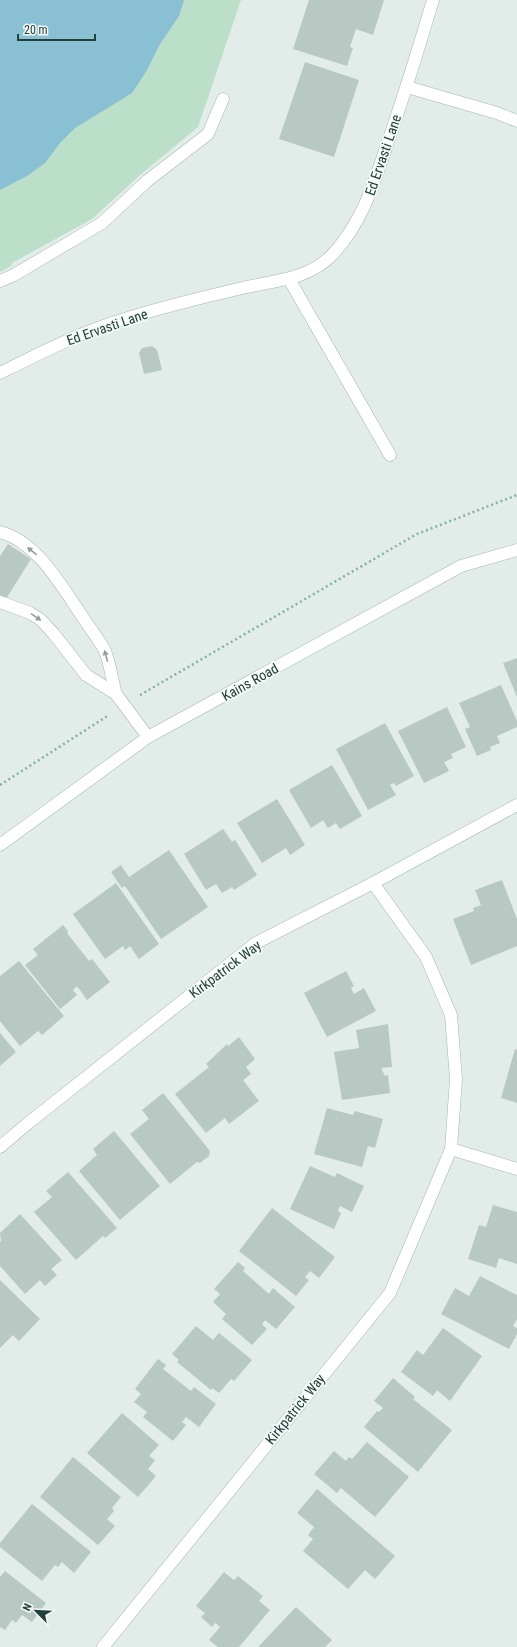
<svg xmlns="http://www.w3.org/2000/svg" width="517" height="1647" font-family="'Roboto Condensed',sans-serif">
  <style>
    .green { fill: #bbdfc8 }
    .water { fill: #89c0d3 }
    .building { fill: #b8c8c3 }
    .lines { fill: none; stroke-linecap: round; stroke-linejoin: round }
    .lane-casing { stroke: #a5b5b1; stroke-width: 13 }
    .street-casing { stroke: #a5b5b1; stroke-width: 13 }
    .secondary-casing { stroke: #a0b9b3; stroke-width: 13 }
    .path { stroke: #82b1a8; stroke-width: 2.5; stroke-dasharray: 2 3; stroke-linecap: butt }
    .lane { stroke: #fff; stroke-width: 12 }
    .street { stroke: #fff; stroke-width: 12 }
    .secondary { stroke: #fff; stroke-width: 12 }
    .oneway { fill: #909f9c }
    .labels { text-anchor: middle; dominant-baseline: central; stroke-width: 3.5; stroke-linejoin: round; paint-order: stroke }
    .street-label { font-size: 14px; fill: #223f3a; stroke: #f3f9f7 }
  </style>
  <rect width="100%" height="100%" fill="#e2ede9"/>
  <path class="green" d="M 0,0 L 241,0 L 198,127 L 140,175 L 92,219 L 12,263 L 11,266 L 0,272 Z"/>
  <path class="water" d="M 0,0 L 184,0 L 179,16 L 160,44 L 147,70 L 132,93 L 75,128 L 60,143 L 45,163 L 27,176 L 0,190 Z"/>
  <g class="building">
    <path d="M 309,0 L 384,0 L 373,35 L 356,29 L 350,47 L 353,48 L 347,66 L 293,49 Z"/>
    <path d="M 305,62 L 359,80 L 334,157 L 279,139 Z"/>
    <path d="M 152,346 L 157,350 L 162,370 L 144,374 L 139,353 L 142,348 Z"/>
    <path d="M 8,544 L 31,559 L 6,599 L 0,595 L 0,556 Z"/>
    <path d="M 517,658 L 517,697 L 503,663 Z"/>
    <path d="M 501,685 L 517,721 L 517,727 L 497,736 L 500,743 L 490,747 L 491,750 L 477,756 L 465,729 L 470,727 L 459,703 Z"/>
    <path d="M 447,707 L 466,747 L 451,754 L 453,758 L 444,762 L 449,771 L 424,783 L 398,731 Z"/>
    <path d="M 385,723 L 414,776 L 396,786 L 394,783 L 390,785 L 396,795 L 368,810 L 336,749 Z"/>
    <path d="M 332,765 L 362,816 L 340,829 L 336,823 L 328,828 L 323,820 L 311,828 L 289,790 Z"/>
    <path d="M 277,799 L 305,845 L 290,855 L 286,848 L 262,863 L 237,823 Z"/>
    <path d="M 223,829 L 232,842 L 235,840 L 257,875 L 234,890 L 232,887 L 222,893 L 216,884 L 206,890 L 184,854 Z"/>
    <path d="M 169,850 L 208,907 L 161,939 L 125,886 L 122,888 L 111,872 L 121,865 L 129,877 Z"/>
    <path d="M 502,880 L 517,919 L 517,946 L 471,965 L 453,919 L 474,911 L 473,908 L 481,905 L 475,890 Z"/>
    <path d="M 116,883 L 159,944 L 139,959 L 130,946 L 125,950 L 123,946 L 105,959 L 73,914 Z"/>
    <path d="M 63,925 L 68,931 L 67,933 L 89,961 L 92,959 L 110,982 L 87,1000 L 77,986 L 73,990 L 77,995 L 60,1009 L 25,965 L 38,955 L 33,949 Z"/>
    <path d="M 19,961 L 64,1016 L 42,1035 L 38,1031 L 20,1046 L 0,1021 L 0,976 Z"/>
    <path d="M 346,971 L 354,986 L 351,988 L 354,994 L 364,988 L 376,1011 L 327,1037 L 304,993 Z"/>
    <path d="M 388,1024 L 392,1067 L 381,1068 L 385,1076 L 388,1075 L 390,1093 L 342,1100 L 334,1052 L 359,1048 L 356,1030 Z"/>
    <path d="M 0,1033 L 16,1052 L 0,1066 Z"/>
    <path d="M 239,1037 L 255,1059 L 246,1067 L 251,1074 L 243,1080 L 259,1101 L 229,1124 L 225,1118 L 206,1133 L 175,1094 L 209,1067 L 206,1064 L 227,1044 L 228,1046 Z"/>
    <path d="M 515,1049 L 517,1050 L 517,1103 L 501,1098 Z"/>
    <path d="M 163,1093 L 210,1151 L 209,1156 L 200,1163 L 197,1162 L 170,1184 L 130,1134 L 149,1119 L 142,1110 Z"/>
    <path d="M 327,1108 L 353,1115 L 355,1111 L 383,1119 L 375,1148 L 368,1146 L 362,1167 L 314,1154 Z"/>
    <path d="M 114,1131 L 160,1186 L 120,1220 L 79,1171 L 97,1155 L 93,1149 Z"/>
    <path d="M 310,1166 L 335,1177 L 337,1173 L 364,1186 L 352,1212 L 340,1206 L 338,1211 L 341,1213 L 334,1229 L 290,1209 Z"/>
    <path d="M 68,1172 L 117,1228 L 105,1238 L 103,1236 L 76,1260 L 34,1212 L 52,1197 L 46,1191 Z"/>
    <path d="M 493,1205 L 517,1212 L 517,1264 L 499,1258 L 496,1268 L 468,1259 L 479,1225 L 486,1227 Z"/>
    <path d="M 272,1208 L 335,1257 L 319,1278 L 310,1271 L 305,1277 L 309,1280 L 296,1296 L 239,1251 Z"/>
    <path d="M 20,1214 L 62,1260 L 51,1269 L 57,1275 L 45,1286 L 40,1280 L 25,1294 L 0,1266 L 0,1242 L 1,1241 L 0,1233 Z"/>
    <path d="M 238,1262 L 245,1268 L 243,1271 L 269,1294 L 273,1288 L 295,1307 L 276,1329 L 265,1320 L 262,1324 L 267,1329 L 252,1345 L 222,1319 L 226,1314 L 213,1302 L 220,1294 L 214,1289 Z"/>
    <path d="M 480,1276 L 517,1295 L 517,1319 L 513,1326 L 517,1328 L 517,1334 L 509,1349 L 441,1314 L 455,1288 L 469,1296 Z"/>
    <path d="M 0,1280 L 40,1319 L 19,1341 L 13,1335 L 0,1348 Z"/>
    <path d="M 196,1326 L 213,1340 L 219,1333 L 252,1360 L 234,1381 L 231,1379 L 219,1393 L 212,1388 L 211,1390 L 177,1362 L 179,1360 L 172,1354 Z"/>
    <path d="M 443,1328 L 482,1356 L 450,1401 L 437,1390 L 433,1396 L 401,1372 L 417,1350 L 423,1355 Z"/>
    <path d="M 158,1359 L 166,1365 L 163,1369 L 191,1391 L 194,1387 L 216,1404 L 199,1427 L 186,1417 L 182,1422 L 186,1425 L 173,1441 L 143,1417 L 147,1412 L 134,1402 L 141,1394 L 135,1389 Z"/>
    <path d="M 393,1378 L 415,1397 L 413,1399 L 452,1430 L 418,1472 L 364,1427 L 377,1411 L 379,1412 L 383,1408 L 374,1401 Z"/>
    <path d="M 122,1413 L 159,1445 L 149,1456 L 155,1460 L 148,1469 L 156,1476 L 138,1497 L 87,1453 Z"/>
    <path d="M 367,1442 L 409,1477 L 375,1517 L 341,1488 L 337,1493 L 314,1474 L 334,1451 L 346,1461 L 349,1457 L 352,1459 Z"/>
    <path d="M 73,1457 L 121,1497 L 112,1508 L 114,1511 L 107,1519 L 115,1526 L 98,1545 L 40,1497 Z"/>
    <path d="M 317,1489 L 395,1556 L 375,1579 L 365,1570 L 348,1589 L 303,1551 L 313,1539 L 308,1535 L 314,1527 L 297,1513 Z"/>
    <path d="M 32,1504 L 91,1552 L 74,1573 L 62,1562 L 58,1567 L 55,1565 L 42,1581 L 0,1547 L 0,1543 Z"/>
    <path d="M 5,1571 L 46,1603 L 32,1622 L 22,1615 L 16,1623 L 12,1620 L 5,1630 L 0,1627 L 0,1577 Z"/>
    <path d="M 224,1572 L 234,1580 L 238,1576 L 263,1596 L 259,1601 L 270,1610 L 239,1647 L 218,1647 L 209,1640 L 220,1627 L 215,1623 L 212,1627 L 201,1617 L 205,1613 L 196,1606 Z"/>
    <path d="M 296,1607 L 332,1640 L 325,1647 L 258,1647 Z"/>
  </g>
  <g class="lines">
    <g class="lane-casing">
      <path id="lane" d="M 0,281 L 14,275 L 102,223 L 147,181 L 208,134 L 223,99"/>
    </g>
    <g class="street-casing">
      <g id="street">
        <path d="M 407,87 L 497,113 L 517,121"/>
        <path d="M 289,279 L 390,455"/>
        <path d="M 0,373 C 42,352 83,331 128,318 C 165,306 204,297 242,288 C 272,281 306,280 330,257 C 364,223 376,176 391,133 C 406,89 420,44 433,0"/>
        <path d="M 0,532 C 37,541 62,587 82,616 C 89,627 98,638 104,649 C 110,661 112,681 116,694"/>
        <path d="M 0,602 L 30,613 L 41,620 L 53,633 L 86,675 L 116,694 L 148,737"/>
        <path d="M 0,1147 L 27,1124 L 256,943 L 373,883 L 517,805"/>
        <path d="M 451,1149 L 517,1169"/>
        <path d="M 103,1647 L 390,1293 L 451,1149 L 456,1079 L 451,1015 L 426,957 L 373,883"/>
      </g>
    </g>
    <g class="secondary-casing">
      <path id="secondary" d="M 0,845 L 148,737 L 461,566 L 517,550"/>
    </g>
    <g class="path">
      <path d="M 140,695 L 417,534 L 517,495"/>
      <path d="M 0,785 L 109,715"/>
    </g>
    <use href="#lane" class="lane"/>
    <use href="#street" class="street"/>
    <use href="#secondary" class="secondary"/>
  </g>
  <defs><path id="oneway-solid" d="M-6-.8H1V-3.2L6.5 0L1 3.2V.8H-6Z"/></defs>
  <g class="oneway">
    <use href="#oneway-solid" transform="translate(32 551) rotate(-141)"/>
    <use href="#oneway-solid" transform="translate(36 617) rotate(34)"/>
    <use href="#oneway-solid" transform="translate(106 656) rotate(-105)"/>
  </g>
  <g class="labels">
    <g class="street-label">
      <text transform="translate(383 155) rotate(-71)">Ed Ervasti Lane</text>
      <text transform="translate(107 327) rotate(-19)">Ed Ervasti Lane</text>
      <text transform="translate(250 682) rotate(-29)">Kains Road</text>
      <text transform="translate(225 969) rotate(-37)">Kirkpatrick Way</text>
      <text transform="translate(295 1409) rotate(-51)">Kirkpatrick Way</text>
    </g>
  </g>
  <g transform="translate(36 1611) rotate(294)" stroke="#f3f9f7" stroke-width="3" paint-order="stroke">
  <path d="M0-3L7 15L0 10L-7 15Z" fill="#223f3a"/>
  <text y="-6" font-size="11" font-weight="bold" text-anchor="middle" fill="#223f3a">N</text>
  </g>
  <path d="M18 34v6h77v-6" fill="none" stroke="#223f3a" stroke-width="2"/>
  <text x="24" y="34" font-size="12" fill="#223f3a" stroke="#f3f9f7" stroke-width="3" paint-order="stroke">20 m</text>
</svg>
